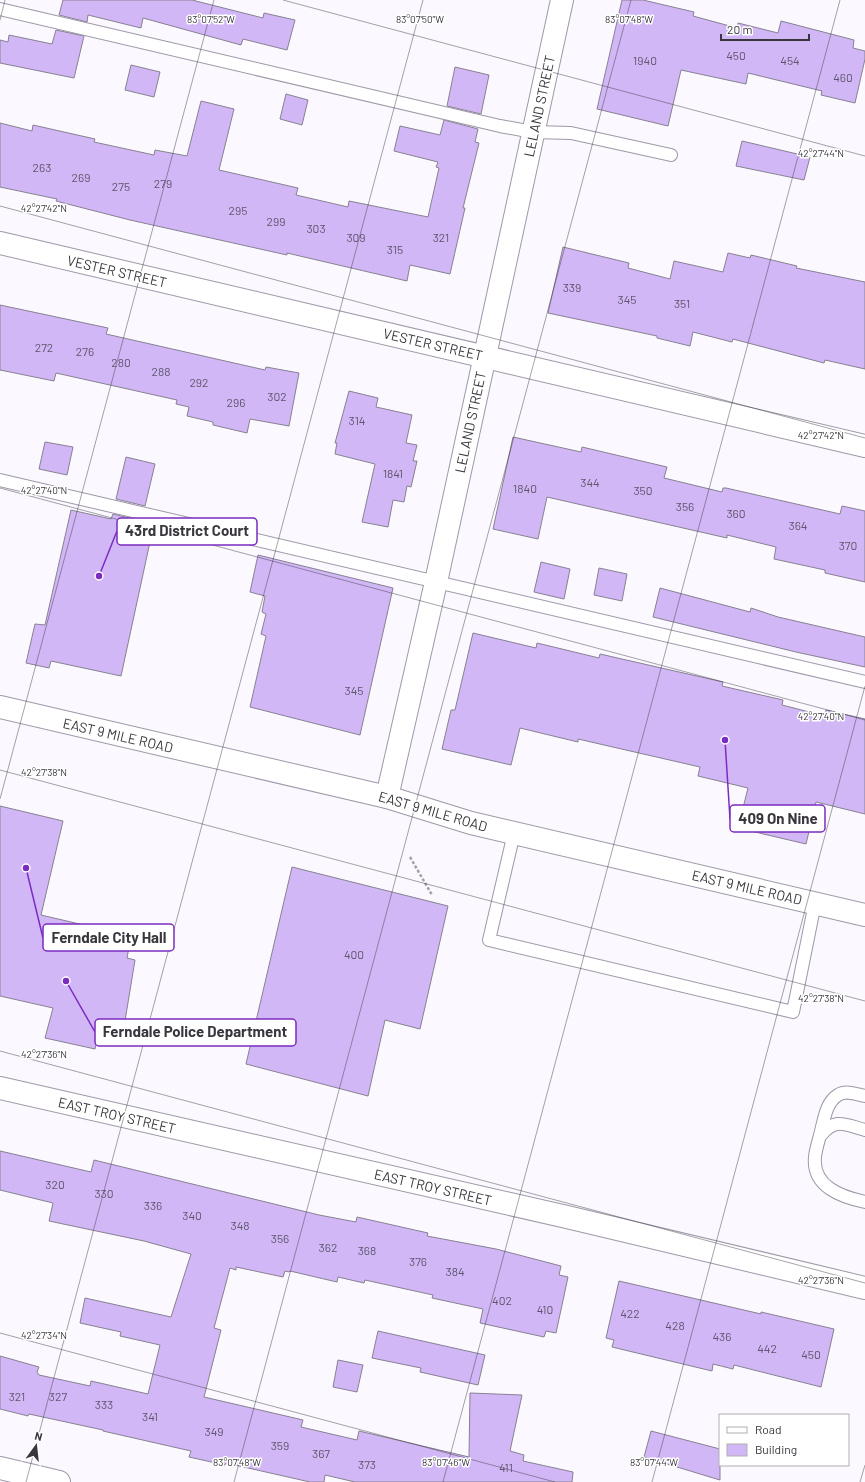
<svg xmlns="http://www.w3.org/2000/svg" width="865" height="1482" font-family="Barlow,sans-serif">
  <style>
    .building { fill: #d2b7f7; stroke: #878191 }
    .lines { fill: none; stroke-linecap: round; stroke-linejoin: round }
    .service-casing { stroke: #9f98a9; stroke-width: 14 }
    .minor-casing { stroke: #9f98a9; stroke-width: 24 }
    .secondary-casing { stroke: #9f98a9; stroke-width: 24 }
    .path { stroke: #a4a1a8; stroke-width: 2.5; stroke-dasharray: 3 2; stroke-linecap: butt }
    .service { stroke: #fff; stroke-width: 12 }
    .minor { stroke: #fff; stroke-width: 22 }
    .secondary { stroke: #fff; stroke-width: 22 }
    .ticks { fill: none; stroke: #39363d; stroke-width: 1; stroke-opacity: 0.45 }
    .labels { text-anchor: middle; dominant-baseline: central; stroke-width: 3; stroke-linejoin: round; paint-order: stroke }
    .number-label { font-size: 12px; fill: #5f566c }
    .street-label { font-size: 14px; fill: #39363d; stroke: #fff }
    .ticks-label { font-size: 10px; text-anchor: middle; fill: #39363d; stroke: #fff; stroke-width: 3; stroke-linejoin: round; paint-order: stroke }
    .leader { fill: none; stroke: #7b2cbf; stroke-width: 1.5 }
    .callout-dot { fill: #7b2cbf; stroke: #fff; stroke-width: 1.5 }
    .callout { fill: #fff; stroke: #7b2cbf; stroke-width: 1.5 }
    .callout-label { font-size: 15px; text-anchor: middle; font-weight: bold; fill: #39363d }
  </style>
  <rect width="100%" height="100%" fill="#fbf8ff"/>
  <g class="building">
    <path d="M 63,0 L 192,0 L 263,18 L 264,13 L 295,20 L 287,50 L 243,39 L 241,45 L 143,18 L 141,28 L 88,15 L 87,22 L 59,15 Z"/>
    <path d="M 622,0 L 643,0 L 694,12 L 693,16 L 737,28 L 738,23 L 778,33 L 781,21 L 854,40 L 853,48 L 865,51 L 865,59 L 855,103 L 821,95 L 822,91 L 748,73 L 746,84 L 681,70 L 668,126 L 597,109 Z"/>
    <path d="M 56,30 L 84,36 L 74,78 L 0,63 L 0,40 L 8,42 L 9,35 L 52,44 Z"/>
    <path d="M 131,65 L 160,72 L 154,97 L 125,90 Z"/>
    <path d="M 455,67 L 489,75 L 481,114 L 447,106 Z"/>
    <path d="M 286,94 L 308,100 L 302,125 L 280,119 Z"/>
    <path d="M 201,101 L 234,109 L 219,170 L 298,188 L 296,195 L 348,207 L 349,201 L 428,217 L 439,168 L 436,167 L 438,162 L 394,151 L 400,126 L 440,135 L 444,120 L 478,129 L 475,142 L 479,143 L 463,208 L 465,208 L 450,274 L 410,265 L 407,281 L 287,253 L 287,255 L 130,220 L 56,201 L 57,199 L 0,187 L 0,123 L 32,131 L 33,125 L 95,139 L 94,142 L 154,155 L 155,150 L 187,156 Z"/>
    <path d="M 742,141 L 810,157 L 804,180 L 736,166 Z"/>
    <path d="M 563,247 L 629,263 L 628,268 L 670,279 L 674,261 L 723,272 L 728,253 L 750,258 L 751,255 L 797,266 L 796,268 L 865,282 L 865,369 L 825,360 L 824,363 L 733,339 L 732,342 L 693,332 L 690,346 L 657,338 L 657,336 L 548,313 Z"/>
    <path d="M 0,305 L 108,328 L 106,334 L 265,370 L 266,367 L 299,373 L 289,426 L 250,419 L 247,433 L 213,425 L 213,422 L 187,416 L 189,407 L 176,404 L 177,400 L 56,373 L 54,381 L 0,370 Z"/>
    <path d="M 349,391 L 378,398 L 376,407 L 412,415 L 406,443 L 417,445 L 413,461 L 417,461 L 411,487 L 407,486 L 404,502 L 393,500 L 388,527 L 362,522 L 375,464 L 335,454 L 337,443 L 335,443 Z"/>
    <path d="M 513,437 L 581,452 L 582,447 L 667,467 L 664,478 L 722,492 L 723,488 L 726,488 L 840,514 L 842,506 L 865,511 L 865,582 L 825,573 L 825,570 L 774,559 L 776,547 L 727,535 L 727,538 L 547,497 L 538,539 L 493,529 Z"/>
    <path d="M 45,442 L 73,447 L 67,475 L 39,469 Z"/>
    <path d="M 126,457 L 155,464 L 145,506 L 116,499 Z"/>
    <path d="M 71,510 L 111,519 L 113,514 L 142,521 L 141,526 L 153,528 L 121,676 L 51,661 L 49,668 L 26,663 L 35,624 L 45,625 Z"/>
    <path d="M 258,555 L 393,588 L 360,735 L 250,707 L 266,636 L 261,634 L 266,614 L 262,612 L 265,596 L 250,592 Z"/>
    <path d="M 541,562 L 570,569 L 564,599 L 534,592 Z"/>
    <path d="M 599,568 L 627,574 L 622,601 L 594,595 Z"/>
    <path d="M 660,588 L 750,612 L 751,608 L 778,617 L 865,637 L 865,667 L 796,652 L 653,617 Z"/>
    <path d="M 473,633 L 536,648 L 537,643 L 599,658 L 600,654 L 723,682 L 722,686 L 783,700 L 782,705 L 825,716 L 826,710 L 865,719 L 865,814 L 816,802 L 806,844 L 738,828 L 748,788 L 698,776 L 700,767 L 578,739 L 578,742 L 520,728 L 511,765 L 442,749 L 451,710 L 455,710 Z"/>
    <path d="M 0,806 L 63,821 L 41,915 L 131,936 L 127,958 L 135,960 L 123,1033 L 100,1027 L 95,1049 L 45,1038 L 53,1008 L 0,996 Z"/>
    <path d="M 292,867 L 448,906 L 420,1029 L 385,1020 L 368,1096 L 246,1064 Z"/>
    <path d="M 0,1151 L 91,1172 L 94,1160 L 319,1215 L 356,1222 L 357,1217 L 428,1233 L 427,1236 L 496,1249 L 561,1266 L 559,1275 L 568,1277 L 556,1333 L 546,1331 L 544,1337 L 480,1323 L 483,1309 L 432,1298 L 433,1295 L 365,1280 L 364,1283 L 338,1277 L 337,1282 L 290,1271 L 289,1272 L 285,1271 L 283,1277 L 236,1267 L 236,1270 L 230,1268 L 214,1328 L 221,1330 L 204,1397 L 303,1420 L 301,1427 L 357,1440 L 359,1431 L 469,1457 L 470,1393 L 522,1395 L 510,1451 L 524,1455 L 523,1461 L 573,1472 L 572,1482 L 355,1482 L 325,1475 L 324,1482 L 310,1482 L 226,1463 L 225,1465 L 189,1457 L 191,1451 L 103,1431 L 103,1430 L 29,1414 L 28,1416 L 0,1409 L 0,1356 L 39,1367 L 37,1372 L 39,1375 L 90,1386 L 91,1381 L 148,1394 L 160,1345 L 120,1336 L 121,1332 L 80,1323 L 85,1298 L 171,1317 L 191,1254 L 144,1241 L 49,1221 L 53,1203 L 0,1190 Z"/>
    <path d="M 619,1281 L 761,1314 L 761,1312 L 834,1329 L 821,1387 L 734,1365 L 733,1369 L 713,1364 L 712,1371 L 612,1347 L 614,1340 L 606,1338 Z"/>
    <path d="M 378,1331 L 485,1355 L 478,1385 L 420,1372 L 421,1368 L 372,1358 Z"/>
    <path d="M 338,1360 L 363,1365 L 357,1392 L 333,1387 Z"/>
    <path d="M 651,1431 L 720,1449 L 720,1480 L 644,1457 Z"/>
  </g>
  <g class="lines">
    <g class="service-casing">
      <g id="service">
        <path d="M 0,9 L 500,126 L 533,132 L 571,133 L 671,155"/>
        <path d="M 0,480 L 865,682"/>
        <path d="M 514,833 L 489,940 L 793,1012 L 815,903"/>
        <path d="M 865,1096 C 856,1094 846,1090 838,1095 C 827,1102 825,1115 822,1127 C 820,1137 816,1147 815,1157 C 812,1187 842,1197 865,1202"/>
        <path d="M 821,1135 C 835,1117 846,1125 865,1130"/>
      </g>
    </g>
    <g class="minor-casing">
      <g id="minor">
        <path d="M 0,243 L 865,446"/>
        <path d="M 387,797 L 436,582 L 562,0"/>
        <path d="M 0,1088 L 567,1217 L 865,1288"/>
        <path d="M 0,1468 L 59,1482"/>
      </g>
    </g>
    <g class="secondary-casing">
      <path id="secondary" d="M 0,707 L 387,797 L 471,823 L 865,915"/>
    </g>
    <path class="path" d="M 410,857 L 432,895"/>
    <use href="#service" class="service"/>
    <use href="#minor" class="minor"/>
    <use href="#secondary" class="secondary"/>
  </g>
  <path class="ticks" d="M 283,0 L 865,156M 0,20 L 5,0M 0,206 L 865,438M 0,488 L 865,720M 0,770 L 865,1001M 0,799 L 214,0M 0,1051 L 865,1283M 0,1333 L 555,1482M 26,1482 L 423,0M 234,1482 L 631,0M 443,1482 L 840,0M 652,1482 L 865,686M 860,1482 L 865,1465"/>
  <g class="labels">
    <g class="number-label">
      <text x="736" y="55">450</text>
      <text x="645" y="60">1940</text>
      <text x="790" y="60">454</text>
      <text x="843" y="77">460</text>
      <text x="42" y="167">263</text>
      <text x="81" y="177">269</text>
      <text x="163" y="183">279</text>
      <text x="121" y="186">275</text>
      <text x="238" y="210">295</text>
      <text x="276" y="221">299</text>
      <text x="316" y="228">303</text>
      <text x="356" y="237">309</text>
      <text x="441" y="237">321</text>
      <text x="395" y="249">315</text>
      <text x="572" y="287">339</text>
      <text x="627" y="299">345</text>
      <text x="682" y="303">351</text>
      <text x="44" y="347">272</text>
      <text x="85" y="351">276</text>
      <text x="121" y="362">280</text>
      <text x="161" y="371">288</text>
      <text x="199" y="382">292</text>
      <text x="277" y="396">302</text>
      <text x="236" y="402">296</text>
      <text x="357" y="420">314</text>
      <text x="393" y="473">1841</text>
      <text x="590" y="482">344</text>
      <text x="525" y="488">1840</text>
      <text x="643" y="490">350</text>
      <text x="685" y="506">356</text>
      <text x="736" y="513">360</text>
      <text x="798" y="525">364</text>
      <text x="848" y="545">370</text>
      <text x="354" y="690">345</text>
      <text x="354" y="954">400</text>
      <text x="55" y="1184">320</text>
      <text x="104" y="1193">330</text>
      <text x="153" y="1205">336</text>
      <text x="192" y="1215">340</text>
      <text x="240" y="1225">348</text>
      <text x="280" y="1238">356</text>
      <text x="328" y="1247">362</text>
      <text x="367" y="1250">368</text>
      <text x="418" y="1261">376</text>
      <text x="455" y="1271">384</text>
      <text x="502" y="1300">402</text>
      <text x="545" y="1309">410</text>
      <text x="630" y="1313">422</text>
      <text x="675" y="1325">428</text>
      <text x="722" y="1336">436</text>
      <text x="767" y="1348">442</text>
      <text x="811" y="1354">450</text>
      <text x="17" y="1396">321</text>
      <text x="58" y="1396">327</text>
      <text x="104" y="1404">333</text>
      <text x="150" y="1416">341</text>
      <text x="214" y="1431">349</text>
      <text x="280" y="1445">359</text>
      <text x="321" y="1453">367</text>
      <text x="367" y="1464">373</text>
      <text x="506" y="1467">411</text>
    </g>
    <g class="street-label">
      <text transform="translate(539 106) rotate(-78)">LELAND STREET</text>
      <text transform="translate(117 271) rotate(13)">VESTER STREET</text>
      <text transform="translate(433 344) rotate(13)">VESTER STREET</text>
      <text transform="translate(470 422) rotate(-78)">LELAND STREET</text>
      <text transform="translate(118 735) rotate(13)">EAST 9 MILE ROAD</text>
      <text transform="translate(433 811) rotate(16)">EAST 9 MILE ROAD</text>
      <text transform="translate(747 887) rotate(13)">EAST 9 MILE ROAD</text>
      <text transform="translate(117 1115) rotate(13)">EAST TROY STREET</text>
      <text transform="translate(433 1187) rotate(13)">EAST TROY STREET</text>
    </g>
  </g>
  <g class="ticks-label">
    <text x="211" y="23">83°07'52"W</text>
    <text x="420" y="23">83°07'50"W</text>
    <text x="629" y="23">83°07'48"W</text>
    <text x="821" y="157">42°27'44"N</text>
    <text x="44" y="212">42°27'42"N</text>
    <text x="821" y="439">42°27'42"N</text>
    <text x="44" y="494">42°27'40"N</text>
    <text x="821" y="720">42°27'40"N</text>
    <text x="44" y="776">42°27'38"N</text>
    <text x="821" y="1002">42°27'38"N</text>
    <text x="44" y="1058">42°27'36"N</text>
    <text x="821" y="1284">42°27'36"N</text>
    <text x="44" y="1339">42°27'34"N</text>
    <text x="237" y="1466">83°07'48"W</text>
    <text x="446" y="1466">83°07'46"W</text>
    <text x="654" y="1466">83°07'44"W</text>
  </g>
  <path class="leader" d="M99 576L117 531M725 740L730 819M26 868L43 938M66 981L95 1032"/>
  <g class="callout-dot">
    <circle cx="99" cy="576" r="4"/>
    <circle cx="725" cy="740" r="4"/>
    <circle cx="26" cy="868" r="4"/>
    <circle cx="66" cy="981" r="4"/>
  </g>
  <g class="callout">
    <rect x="117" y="518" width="140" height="27" rx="4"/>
    <rect x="730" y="805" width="95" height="27" rx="4"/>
    <rect x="43" y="924" width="131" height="27" rx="4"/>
    <rect x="95" y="1019" width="201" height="27" rx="4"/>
  </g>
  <g class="callout-label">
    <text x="187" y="536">43rd District Court</text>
    <text x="778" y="824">409 On Nine</text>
    <text x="109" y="943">Ferndale City Hall</text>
    <text x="195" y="1037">Ferndale Police Department</text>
  </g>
  <rect x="719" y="1414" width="130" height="52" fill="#ffffff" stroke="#b0afb1"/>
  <rect x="727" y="1427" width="20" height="6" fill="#ffffff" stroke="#b0afb1"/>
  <text x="755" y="1434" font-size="12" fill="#39363d">Road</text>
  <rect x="727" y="1444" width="20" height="12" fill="#d2b7f7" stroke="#b0afb1"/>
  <text x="755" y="1454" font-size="12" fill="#39363d">Building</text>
  <g transform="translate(36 1446) rotate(15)" stroke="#ffffff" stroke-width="3" paint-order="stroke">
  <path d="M0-3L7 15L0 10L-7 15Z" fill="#39363d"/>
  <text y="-6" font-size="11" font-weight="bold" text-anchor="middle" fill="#39363d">N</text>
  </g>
  <path d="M721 34v6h88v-6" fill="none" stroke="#39363d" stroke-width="2"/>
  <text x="727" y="34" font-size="12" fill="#39363d" stroke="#ffffff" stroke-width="3" paint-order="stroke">20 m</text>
</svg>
